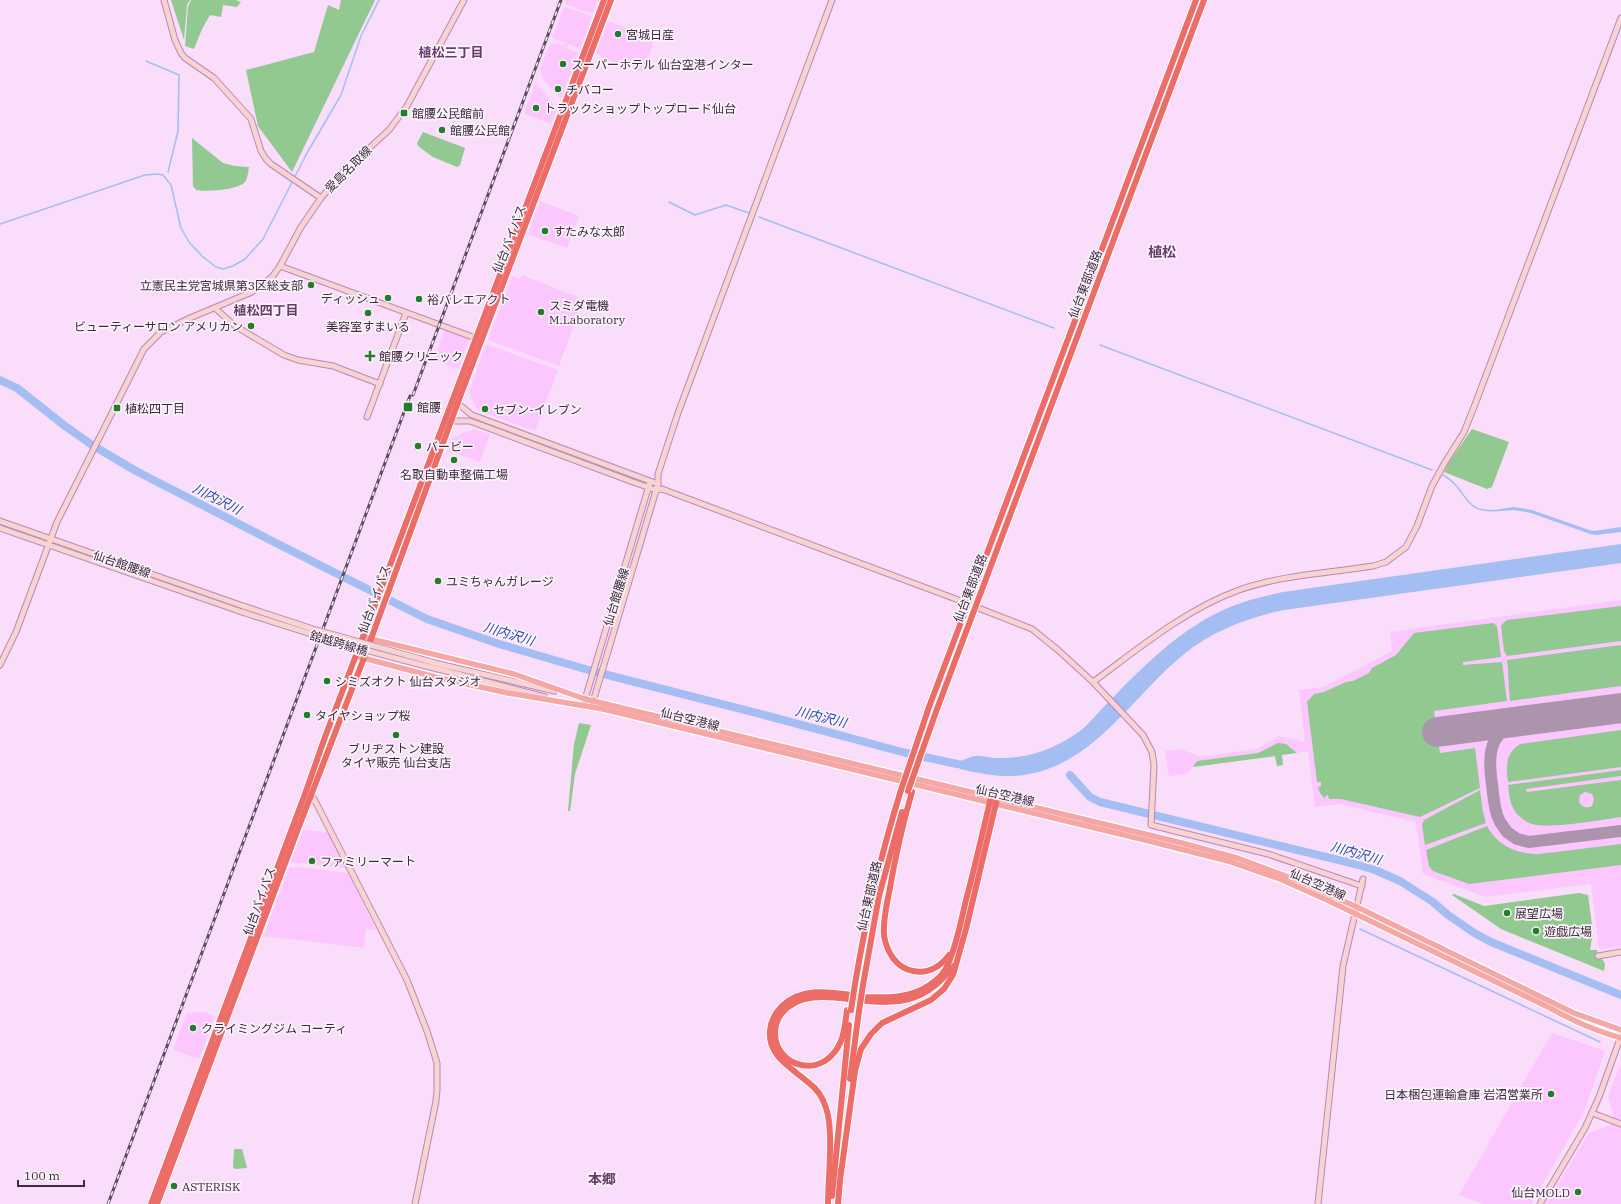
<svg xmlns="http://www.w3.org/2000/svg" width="1621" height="1204" font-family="'IBM Plex Serif','Noto Sans JP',serif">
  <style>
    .built { fill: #fbc7fe }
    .green { fill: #91c991; fill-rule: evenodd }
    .water { fill: #a4bdf2 }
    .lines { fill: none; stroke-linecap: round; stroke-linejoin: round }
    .stream { stroke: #a4bdf2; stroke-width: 1.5 }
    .river { stroke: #a4bdf2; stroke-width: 8 }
    .taxiway { stroke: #ac94ad; stroke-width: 12 }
    .runway { stroke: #ac94ad; stroke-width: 30 }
    .secondary-casing { stroke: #b58ab7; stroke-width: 7 }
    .primary-casing { stroke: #fff; stroke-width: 8 }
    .highway-casing { stroke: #fff; stroke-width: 8 }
    .secondary { stroke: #f9d3d2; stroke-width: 5 }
    .primary { stroke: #f4a7a4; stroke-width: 5.5 }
    .highway { stroke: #ec6d68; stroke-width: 6 }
    .rail-casing { stroke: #5f4b60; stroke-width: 3 }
    .rail { stroke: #fbf2fb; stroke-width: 1.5; stroke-dasharray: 4.5; stroke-linecap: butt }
    .secondary-bridge-casing { stroke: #b58ab7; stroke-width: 7; stroke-linecap: butt }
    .highway-bridge-casing { stroke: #fff; stroke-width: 8; stroke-linecap: butt }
    .secondary-bridge { stroke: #f9d3d2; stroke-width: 5 }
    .highway-bridge { stroke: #ec6d68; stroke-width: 6 }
    .poi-dot { fill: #217c2b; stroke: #fbf2fb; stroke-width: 1.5 }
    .labels { text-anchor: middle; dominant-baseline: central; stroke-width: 3.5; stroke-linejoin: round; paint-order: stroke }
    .poi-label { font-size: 12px; fill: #3d2b3e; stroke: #fbf2fb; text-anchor: start }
    .street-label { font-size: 12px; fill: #3d2b3e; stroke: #fbf2fb }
    .neighbourhood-label { font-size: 13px; font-weight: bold; fill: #643d67; stroke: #fbf2fb }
    .water-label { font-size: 13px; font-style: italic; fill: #254aad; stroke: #fbf2fb }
    .quarter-label { font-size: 14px; font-weight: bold; fill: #643d67; stroke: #fbf2fb }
  </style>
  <rect width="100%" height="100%" fill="#f9ddfa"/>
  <g class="built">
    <path d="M 566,0 L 598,0 L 592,14 L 565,4 Z"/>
    <path d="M 564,7 L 592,16 L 580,49 L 569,44 L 567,48 L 578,53 L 561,99 L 544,80 L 540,69 L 550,44 L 559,44 L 563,46 L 565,43 L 552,38 Z"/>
    <path d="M 608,21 L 655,39 L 643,72 L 611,61 L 596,53 Z"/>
    <path d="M 536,83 L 557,109 L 551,124 L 524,113 Z"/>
    <path d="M 540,201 L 579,216 L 567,248 L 528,234 Z"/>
    <path d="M 522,275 L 583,299 L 559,366 L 488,340 L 512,276 L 520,279 Z"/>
    <path d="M 445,330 L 469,339 L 458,369 L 434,360 Z"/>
    <path d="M 486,344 L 558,370 L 535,431 L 477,410 L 469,392 Z"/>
    <path d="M 474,429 L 490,434 L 480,462 L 447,450 L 452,438 Z"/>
    <path d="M 1621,600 L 1621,947 L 1599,949 L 1591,884 L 1486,897 L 1423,874 L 1416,822 L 1340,804 L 1315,807 L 1308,751 L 1282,755 L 1283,765 L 1277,766 L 1275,756 L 1193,767 L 1186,774 L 1169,776 L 1165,751 L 1180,749 L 1202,757 L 1257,749 L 1279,736 L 1305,742 L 1299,690 L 1324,687 L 1392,651 L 1390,632 Z"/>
    <path d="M 303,830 L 328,832 L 346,868 L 291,862 Z"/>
    <path d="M 298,867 L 348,873 L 376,930 L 366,929 L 364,948 L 264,936 L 289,868 Z"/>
    <path d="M 193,1012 L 204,1012 L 215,1016 L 199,1059 L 173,1050 L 187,1013 Z"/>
    <path d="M 1552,1033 L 1605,1051 L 1584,1112 L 1531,1204 L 1484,1204 L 1459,1195 Z"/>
    <path d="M 1621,1063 L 1621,1120 L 1612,1117 L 1613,1114 L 1608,1096 Z"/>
    <path d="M 1611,1123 L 1621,1127 L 1621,1204 L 1546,1204 L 1589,1133 L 1610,1125 Z"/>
  </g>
  <g class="green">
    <path d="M 171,0 L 190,0 L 187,5 L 184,40 Z"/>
    <path d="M 191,0 L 235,0 L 241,2 L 237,7 L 223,5 L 221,17 L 210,15 L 202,29 L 194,49 L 185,46 L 188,7 Z"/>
    <path d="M 341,0 L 375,0 L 292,172 L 258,126 L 246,70 L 314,52 L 328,5 L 339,10 Z"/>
    <path d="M 423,132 L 465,148 L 460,165 L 457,167 L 433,157 L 418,146 L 417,143 Z"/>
    <path d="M 192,138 L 223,163 L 235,166 L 249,167 C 248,171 248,178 245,182 C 238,190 206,192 196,190 L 193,186 Z"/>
    <path d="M 1472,429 L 1509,442 L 1492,487 L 1487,489 L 1444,472 L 1449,462 Z"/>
    <path d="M 1621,606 L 1621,641 L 1507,656 L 1504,651 L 1501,626 L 1502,624 L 1507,620 Z"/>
    <path d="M 1493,623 L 1497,626 L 1501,657 L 1463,662 L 1463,665 L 1502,662 L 1507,701 L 1434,711 L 1440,753 L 1475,748 L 1480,788 L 1420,817 L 1341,799 L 1329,799 L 1328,795 L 1325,796 L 1325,799 L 1320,793 L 1318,787 L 1321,786 L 1321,782 L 1317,782 L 1307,702 L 1314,694 L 1324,692 L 1346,682 L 1353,681 L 1369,673 L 1372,668 L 1396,655 L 1414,633 Z"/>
    <path d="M 1621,645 L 1621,686 L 1510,701 C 1508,687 1509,674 1507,660 Z"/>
    <path d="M 579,723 L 591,725 L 575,774 L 570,811 L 568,811 L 574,744 Z"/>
    <path d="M 1621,730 L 1621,767 L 1508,782 C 1506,766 1505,754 1520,744 Z"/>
    <path d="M 1278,743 L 1286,744 L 1297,753 L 1282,755 L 1283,765 L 1277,766 L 1275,756 L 1193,767 L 1197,761 L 1258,753 Z"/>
    <path d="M 1621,770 L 1621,776 L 1526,789 L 1527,792 L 1621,780 L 1621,817 C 1601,820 1550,829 1532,824 C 1526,822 1521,818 1517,814 C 1510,806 1509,794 1508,785 ZM 1585,792 L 1592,794 L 1594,799 L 1592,806 C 1586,809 1582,807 1579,802 L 1580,795 Z"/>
    <path d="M 1480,790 L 1483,812 L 1486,823 L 1425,845 L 1422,825 L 1424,820 Z"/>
    <path d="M 1487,826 C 1498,846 1516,854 1539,854 L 1621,844 L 1621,865 L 1469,884 L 1433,871 L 1429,866 L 1426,850 Z"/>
    <path d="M 1579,893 L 1588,895 L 1593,932 L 1590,950 L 1597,950 L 1598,958 L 1603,960 L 1605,964 L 1604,971 L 1501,929 L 1452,895 L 1454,894 L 1484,906 Z"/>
    <path d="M 234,1149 L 242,1149 L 247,1168 L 235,1169 L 233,1167 Z"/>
  </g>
  <g class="water">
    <path d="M 1514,507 L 1532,510 L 1589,530 L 1594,531 L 1621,527 L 1621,532 L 1596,535 L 1590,534 L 1531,513 L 1514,510 L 1500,511 L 1500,509 Z"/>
    <path d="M 1621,544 L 1621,563 L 1284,610 C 1247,618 1212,631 1183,655 C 1129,699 1091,771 1014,776 C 996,777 978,773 960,769 L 963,760 C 967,759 971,756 975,756 C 982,755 992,759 1000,758 C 1033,758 1057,748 1084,728 C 1122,688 1165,640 1213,615 C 1235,603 1259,597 1283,592 Z"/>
  </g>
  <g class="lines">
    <g class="stream">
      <path d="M 146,61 L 179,75 L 178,131 L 168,172"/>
      <path d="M 669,202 L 695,215 L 726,205 L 749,213"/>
      <path d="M 759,217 L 1054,328"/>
      <path d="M 0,224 L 145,175 L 157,174 L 163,175 L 171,185 L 181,228 L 189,242 L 202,256 L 216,267 L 223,269 L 233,266 L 245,259 L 263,239 L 307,153 L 341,95 L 361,36 L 379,0"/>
      <path d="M 1100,345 L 1432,470"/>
      <path d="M 1443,475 C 1471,491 1460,515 1502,510"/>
      <path d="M 1360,929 L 1600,1042"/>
    </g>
    <g class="river">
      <path d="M 0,380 L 17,388 L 65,426 L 92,445 L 136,471 L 278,544 L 427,619 L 499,644 L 592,671 L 768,716 L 906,753 L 957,764 L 972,766"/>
      <path d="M 1070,775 L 1090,797 L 1100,802 L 1355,864 L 1375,870 L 1400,881 L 1433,902 L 1448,915 L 1476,934 L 1491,942 L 1621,995"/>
    </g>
    <path class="taxiway" d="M 1514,722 C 1488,737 1488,757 1492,784 C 1493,794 1494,805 1497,815 L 1500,822 L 1507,832 L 1517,839 L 1529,842 L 1621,831"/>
    <path class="runway" d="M 1437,732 L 1621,708"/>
    <g class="secondary-casing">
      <g id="secondary">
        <path d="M 164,0 L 175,40 L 181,53 L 185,58 L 214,78 L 251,119 L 261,151 L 266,159 L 271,164 L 321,198"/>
        <path d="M 280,266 L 478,339"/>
        <path d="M 215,308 L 235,326 L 284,355 L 298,360 L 333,366 L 380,384"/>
        <path d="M 456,402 L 472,415 L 658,484"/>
        <path d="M 367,417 L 406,313"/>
        <path d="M 448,421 L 470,421 L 633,482 L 656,490 L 662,489 L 961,601"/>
        <path d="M 0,521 L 243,606"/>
        <path d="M 0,528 L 242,612"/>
        <path d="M 981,609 L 1032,629 L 1058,650 L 1093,682 L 1143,735 L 1152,752 L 1154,765 L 1151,825 L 1268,854 L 1362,886"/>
        <path d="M 439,664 L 555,691"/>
        <path d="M 0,665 L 16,632 L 57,522 L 144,349 L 161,332 L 190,318 L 252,292 L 272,277 L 280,266 L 301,227 L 321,198 L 343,172 L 389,130 L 407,106 L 464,0"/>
        <path d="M 438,669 L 545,697"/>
        <path d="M 1093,682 C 1138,649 1186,609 1239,590 C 1281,575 1329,573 1373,566 L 1386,562 L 1406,547 L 1417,526 L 1432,486 L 1444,464 L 1464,432 L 1474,407 L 1621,18"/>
        <path d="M 592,705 L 658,484 L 658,474 L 678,413 L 832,0"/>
        <path d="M 583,706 L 650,482"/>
        <path d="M 311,793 L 407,980 L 427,1031 L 437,1063 L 437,1090 L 436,1101 L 415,1204"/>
        <path d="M 1598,956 L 1621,952"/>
        <path d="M 1592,1113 L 1621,1124"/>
        <path d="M 1318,1204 L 1343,966 L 1363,879"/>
        <path d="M 1540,1204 L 1585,1128 L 1599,1097 L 1621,1036"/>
      </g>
    </g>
    <g class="primary-casing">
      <g id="primary">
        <path d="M 363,637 L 514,674 L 585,699 L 1178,842 L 1237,858 L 1299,881 L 1357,907 L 1574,1013 L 1621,1030"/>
        <path d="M 356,656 L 435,677 L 508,693 L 603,709 L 1149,841 L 1228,861 L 1280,879 L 1327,900 L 1550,1008 C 1573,1021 1596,1031 1621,1038"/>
      </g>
    </g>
    <g class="highway-casing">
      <g id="highway">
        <path d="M 929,707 L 1196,0"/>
        <path d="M 937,709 L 1204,0"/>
        <path d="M 912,792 C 902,826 895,859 889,893 C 886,907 883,922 884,936 C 887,952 896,968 913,971 C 928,974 940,967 949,955"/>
        <path d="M 855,984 C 866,918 881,854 901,790"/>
        <path d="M 863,985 L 879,896 L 902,812"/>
        <path d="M 847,1010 C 845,1025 844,1043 832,1055 C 812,1077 776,1063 775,1034 C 775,1027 777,1020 781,1014 C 802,988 839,999 867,1001 C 881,1002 895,1003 909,999 C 929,994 941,981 954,966"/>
        <path d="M 850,1079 L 859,1011"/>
        <path d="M 841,1173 L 855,1071 L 861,1049 L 871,1034 L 882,1023 L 931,1000 L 944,989 L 953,975 L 966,929 L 997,799"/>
        <path d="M 832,1196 L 849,1025"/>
        <path d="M 151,1204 L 305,794 L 325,737 L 604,0"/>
        <path d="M 157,1204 L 298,829 L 364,658 L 461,394 L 611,0"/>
        <path d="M 828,1204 C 828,1179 834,1129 826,1108 C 823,1098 817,1089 809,1083 C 792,1068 767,1056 770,1030 C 771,1021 776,1012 782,1006 C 806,984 838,994 866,997 C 887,998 910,998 928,986 C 936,981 945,973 948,964 C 957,944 961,921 966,900 C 975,866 983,831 991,797"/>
        <path d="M 838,1204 L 841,1170"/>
      </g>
    </g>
    <use href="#secondary" class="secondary"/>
    <use href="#primary" class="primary"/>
    <use href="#highway" class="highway"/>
    <g class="rail-casing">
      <g id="rail">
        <path d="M 413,395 L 561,0"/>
        <path d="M 108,1204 L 410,396"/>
      </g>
    </g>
    <use href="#rail" class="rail"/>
    <g class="secondary-bridge-casing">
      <g id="secondary-bridge">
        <path d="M 243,606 L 313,629 L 439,664"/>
        <path d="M 242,612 C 306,633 371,653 438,669"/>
      </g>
    </g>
    <g class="highway-bridge-casing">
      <g id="highway-bridge">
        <path d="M 901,790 L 929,707"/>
        <path d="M 908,791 L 937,709"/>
        <path d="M 851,1010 L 855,984"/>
        <path d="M 859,1011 L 863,985"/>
      </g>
    </g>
    <use href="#secondary-bridge" class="secondary-bridge"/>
    <use href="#highway-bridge" class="highway-bridge"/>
  </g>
  <g class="poi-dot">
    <circle cx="618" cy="34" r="4"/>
    <circle cx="563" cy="64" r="4"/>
    <circle cx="558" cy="89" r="4"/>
    <circle cx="536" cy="108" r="4"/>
    <rect x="400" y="109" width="8" height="8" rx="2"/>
    <circle cx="442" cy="130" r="4"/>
    <circle cx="545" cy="231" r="4"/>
    <circle cx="311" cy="285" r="4"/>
    <circle cx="388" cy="298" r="4"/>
    <circle cx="419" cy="299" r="4"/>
    <circle cx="541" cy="312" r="4"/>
    <circle cx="368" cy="313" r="4"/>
    <circle cx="251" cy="326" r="4"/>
    <path d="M368 350h4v4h4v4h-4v4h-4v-4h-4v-4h4z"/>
    <rect x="403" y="402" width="10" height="10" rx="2"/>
    <rect x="113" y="404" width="8" height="8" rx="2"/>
    <circle cx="485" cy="409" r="4"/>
    <circle cx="418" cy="446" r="4"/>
    <circle cx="454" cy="460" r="4"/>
    <circle cx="438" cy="581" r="4"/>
    <circle cx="327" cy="681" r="4"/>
    <circle cx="307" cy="715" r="4"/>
    <circle cx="396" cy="735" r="4"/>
    <circle cx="312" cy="861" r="4"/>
    <circle cx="1507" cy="913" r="4"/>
    <circle cx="1536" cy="931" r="4"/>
    <circle cx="193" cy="1028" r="4"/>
    <circle cx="1551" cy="1094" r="4"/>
    <circle cx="174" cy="1186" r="4"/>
    <circle cx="1578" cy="1192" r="4"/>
  </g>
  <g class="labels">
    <g class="poi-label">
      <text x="626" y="34">宮城日産</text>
      <text x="571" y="64">スーパーホテル 仙台空港インター</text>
      <text x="566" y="89">チバコー</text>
      <text x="544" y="108">トラックショップトップロード仙台</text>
      <text x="412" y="113">館腰公民館前</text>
      <text x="450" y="130">館腰公民館</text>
      <text x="553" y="231">すたみな太郎</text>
      <text x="303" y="285" text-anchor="end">立憲民主党宮城県第3区総支部</text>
      <text x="380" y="298" text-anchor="end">ディッシュ</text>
      <text x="427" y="299">裕バレエアクト</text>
      <text x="549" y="305">スミダ電機<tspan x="549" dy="14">M.Laboratory</tspan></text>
      <text x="243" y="326" text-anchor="end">ビューティーサロン アメリカン</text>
      <text x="368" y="326" text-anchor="middle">美容室すまいる</text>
      <text x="379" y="356">館腰クリニック</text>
      <text x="417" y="407">館腰</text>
      <text x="125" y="408">植松四丁目</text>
      <text x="493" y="409">セブン-イレブン</text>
      <text x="426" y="446">バービー</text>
      <text x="454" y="474" text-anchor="middle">名取自動車整備工場</text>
      <text x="446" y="581">ユミちゃんガレージ</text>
      <text x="335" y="681">シミズオクト 仙台スタジオ</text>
      <text x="315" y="715">タイヤショップ桜</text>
      <text x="396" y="748" text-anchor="middle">ブリヂストン建設<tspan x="396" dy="14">タイヤ販売 仙台支店</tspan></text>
      <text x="320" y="861">ファミリーマート</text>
      <text x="1515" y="913">展望広場</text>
      <text x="1544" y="931">遊戯広場</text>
      <text x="201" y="1028">クライミングジム コーティ</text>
      <text x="1543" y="1094" text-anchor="end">日本梱包運輸倉庫 岩沼営業所</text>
      <text x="182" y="1186">ASTERISK</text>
      <text x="1570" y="1192" text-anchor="end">仙台MOLD</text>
    </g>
    <g class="street-label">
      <text transform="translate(348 169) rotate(-45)">愛島名取線</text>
      <text transform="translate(509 239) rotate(-69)">仙台バイパス</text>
      <text transform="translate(1085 284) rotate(-69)">仙台東部道路</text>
      <text transform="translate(122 564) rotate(19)">仙台館腰線</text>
      <text transform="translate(970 588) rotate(-69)">仙台東部道路</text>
      <text transform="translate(616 597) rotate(-73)">仙台館腰線</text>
      <text transform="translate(374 599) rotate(-70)">仙台バイパス</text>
      <text transform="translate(339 643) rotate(16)">舘越跨線橋</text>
      <text transform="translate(690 719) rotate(14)">仙台空港線</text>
      <text transform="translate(1005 795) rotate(13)">仙台空港線</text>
      <text transform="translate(1318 884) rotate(24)">仙台空港線</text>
      <text transform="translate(869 896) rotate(-77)">仙台東部道路</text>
      <text transform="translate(259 901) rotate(-70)">仙台バイパス</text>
    </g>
    <g class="neighbourhood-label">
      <text x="451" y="52">植松三丁目</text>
      <text x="266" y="310">植松四丁目</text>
    </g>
    <g class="water-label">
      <text transform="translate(217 499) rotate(27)">川内沢川</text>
      <text transform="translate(509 634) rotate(17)">川内沢川</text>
      <text transform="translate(821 717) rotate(14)">川内沢川</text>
      <text transform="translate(1356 853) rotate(16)">川内沢川</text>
    </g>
    <g class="quarter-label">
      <text x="1162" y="252">植松</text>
      <text x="602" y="1179">本郷</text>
    </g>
  </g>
  <path d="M18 1180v6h66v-6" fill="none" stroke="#3d2b3e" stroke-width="2"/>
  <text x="24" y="1180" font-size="12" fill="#3d2b3e" stroke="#fbf2fb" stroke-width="3" paint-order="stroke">100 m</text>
</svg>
